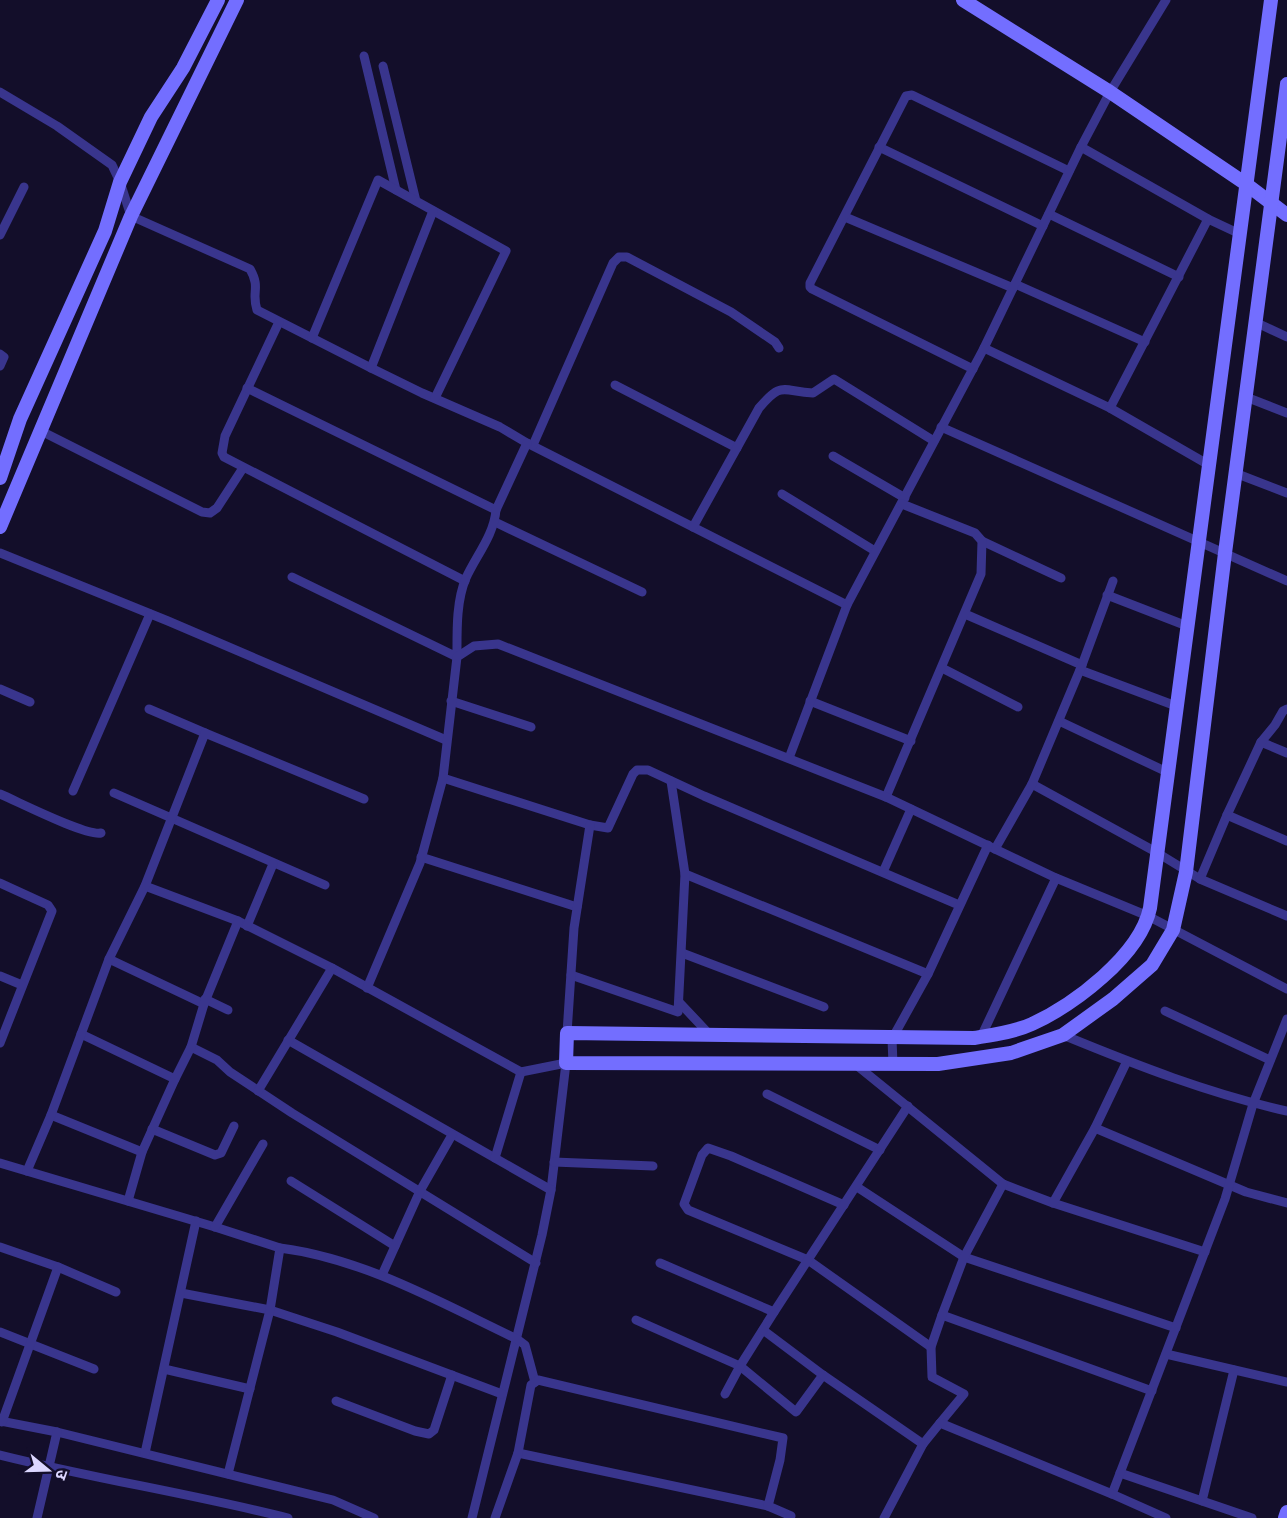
<svg xmlns="http://www.w3.org/2000/svg" width="1287" height="1518" font-family="'Nunito Sans','Noto Sans Devanagari',sans-serif">
  <style>
    .lines { fill: none; stroke-linecap: round; stroke-linejoin: round }
    .street { stroke: #39358d; stroke-width: 9 }
    .secondary { stroke: #736eff; stroke-width: 14 }
  </style>
  <rect width="100%" height="100%" fill="#130e2a"/>
  <g class="lines">
    <g class="street">
      <path d="M 364,56 L 396,190"/>
      <path d="M 383,66 L 416,201"/>
      <path d="M 0,92 L 57,126 L 112,165 L 120,182 L 131,216 L 250,269 C 261,288 251,292 257,310 L 371,368 L 422,393 L 500,427 L 527,443 L 847,605"/>
      <path d="M 879,147 L 1043,226"/>
      <path d="M 1081,147 L 1208,219 L 1240,234"/>
      <path d="M 1049,214 L 1179,277"/>
      <path d="M 845,217 L 1013,288"/>
      <path d="M 0,235 L 24,187"/>
      <path d="M 1015,284 L 1145,342"/>
      <path d="M 279,322 L 225,436 L 222,453 L 224,457 L 465,581"/>
      <path d="M 1255,322 L 1287,337"/>
      <path d="M 312,338 L 378,180 L 506,251 L 435,398"/>
      <path d="M 984,348 L 1110,408 L 1209,465"/>
      <path d="M 0,354 L 4,357 L 0,366"/>
      <path d="M 371,368 L 433,211"/>
      <path d="M 973,369 L 812,289 L 810,287 L 810,283 L 906,96 L 912,95 L 1069,171"/>
      <path d="M 615,385 L 737,448"/>
      <path d="M 247,388 L 496,510"/>
      <path d="M 1246,397 L 1287,413"/>
      <path d="M 1110,408 L 1208,219"/>
      <path d="M 941,427 L 1287,581"/>
      <path d="M 41,431 L 202,512 L 210,513 L 217,508 L 243,468"/>
      <path d="M 533,445 L 613,263 L 619,257 L 627,257 L 731,312 L 775,342 L 779,348"/>
      <path d="M 833,456 L 905,498"/>
      <path d="M 1235,473 L 1287,493"/>
      <path d="M 782,494 L 875,551"/>
      <path d="M 495,522 L 642,592"/>
      <path d="M 693,527 L 759,408 C 782,381 781,391 813,393 L 834,379 L 934,441"/>
      <path d="M 982,541 L 1061,578"/>
      <path d="M 0,553 L 168,621 L 446,740"/>
      <path d="M 292,577 L 457,657 C 457,632 456,601 466,578 C 476,556 494,535 496,510 L 527,443"/>
      <path d="M 1107,595 L 1187,626"/>
      <path d="M 965,614 L 1082,665"/>
      <path d="M 942,668 L 1018,707"/>
      <path d="M 1080,670 L 1176,706"/>
      <path d="M 0,689 L 30,702"/>
      <path d="M 451,701 L 531,727"/>
      <path d="M 810,701 L 911,741"/>
      <path d="M 149,709 L 205,733"/>
      <path d="M 1059,721 L 1167,772"/>
      <path d="M 1261,742 L 1287,753"/>
      <path d="M 789,758 L 847,605 L 984,348 L 1081,147 L 1110,92 L 1166,0"/>
      <path d="M 443,778 L 590,825 L 608,828 L 633,774 L 637,770 L 648,770 L 704,796 L 959,905"/>
      <path d="M 1032,784 L 1156,852 L 1200,879 L 1227,815 L 1261,742 L 1275,725 L 1283,711 L 1287,709"/>
      <path d="M 73,791 L 150,614"/>
      <path d="M 114,793 L 325,885"/>
      <path d="M 0,794 C 19,802 85,836 101,833"/>
      <path d="M 886,797 L 981,574 L 982,541 L 975,533 L 902,504"/>
      <path d="M 1227,815 L 1287,841"/>
      <path d="M 995,849 L 1032,784 L 1082,665 L 1113,581"/>
      <path d="M 421,857 L 577,907"/>
      <path d="M 883,872 L 911,809"/>
      <path d="M 685,874 L 928,974"/>
      <path d="M 1200,879 L 1287,916"/>
      <path d="M 0,883 L 48,905 L 52,911 L 0,1043"/>
      <path d="M 145,886 L 238,921 L 332,968 L 521,1072 L 566,1063 L 551,1190 L 542,1235 L 472,1518"/>
      <path d="M 247,926 L 273,864"/>
      <path d="M 682,953 L 824,1007"/>
      <path d="M 109,959 L 204,1004"/>
      <path d="M 571,975 L 678,1012 L 685,874 L 671,781"/>
      <path d="M 0,976 L 22,985"/>
      <path d="M 367,988 L 420,863 L 443,778 L 457,657 L 474,646 L 498,644 L 886,797 L 1056,878 L 1148,916 L 1287,989"/>
      <path d="M 205,999 L 228,1010"/>
      <path d="M 679,1002 L 711,1036"/>
      <path d="M 1165,1011 L 1270,1060"/>
      <path d="M 567,1033 L 574,928 L 590,825"/>
      <path d="M 81,1034 L 175,1079"/>
      <path d="M 1063,1035 C 1136,1065 1210,1094 1287,1111"/>
      <path d="M 981,1037 L 1056,878"/>
      <path d="M 288,1040 L 551,1190"/>
      <path d="M 191,1047 L 217,1060 L 230,1072 L 292,1113 L 536,1263"/>
      <path d="M 855,1064 L 1003,1184 L 1053,1203 L 1205,1252"/>
      <path d="M 893,1064 L 892,1039 L 928,974 L 988,845"/>
      <path d="M 258,1091 L 332,968"/>
      <path d="M 767,1094 L 880,1150"/>
      <path d="M 51,1115 L 142,1152"/>
      <path d="M 1095,1128 L 1246,1192 L 1287,1203"/>
      <path d="M 152,1129 L 215,1155 L 221,1153 L 234,1126"/>
      <path d="M 495,1158 L 521,1072"/>
      <path d="M 554,1162 L 653,1166"/>
      <path d="M 0,1163 L 215,1227 L 280,1248"/>
      <path d="M 27,1171 L 51,1115 L 109,959 L 145,886 L 205,733 L 364,799"/>
      <path d="M 291,1181 L 395,1246"/>
      <path d="M 857,1187 L 964,1257 L 1176,1328"/>
      <path d="M 128,1201 L 142,1152 L 175,1079 L 191,1047 L 204,1004 L 238,921"/>
      <path d="M 1053,1203 L 1095,1128 L 1127,1061"/>
      <path d="M 844,1205 L 731,1156 L 708,1148 L 702,1155 L 684,1204 L 688,1210 L 808,1260 L 931,1347"/>
      <path d="M 215,1227 L 263,1144"/>
      <path d="M 0,1247 L 58,1267 L 116,1292"/>
      <path d="M 660,1263 L 774,1312"/>
      <path d="M 382,1275 L 420,1191 L 452,1135"/>
      <path d="M 181,1293 L 270,1310 L 337,1332 L 502,1394"/>
      <path d="M 942,1315 L 1152,1391"/>
      <path d="M 636,1320 L 740,1366 L 796,1412 L 823,1375"/>
      <path d="M 763,1330 L 823,1375 L 923,1444"/>
      <path d="M 0,1332 L 94,1369"/>
      <path d="M 1166,1354 L 1287,1382"/>
      <path d="M 164,1369 L 250,1389"/>
      <path d="M 725,1394 L 740,1366 L 774,1312 L 908,1106"/>
      <path d="M 336,1401 L 415,1431 L 429,1434 L 434,1430 L 452,1375"/>
      <path d="M 0,1421 L 57,1432 L 333,1500 L 374,1518"/>
      <path d="M 2,1422 L 58,1267"/>
      <path d="M 940,1423 L 964,1394 L 932,1377 L 931,1347 L 942,1315 L 964,1257 L 1003,1184"/>
      <path d="M 145,1453 L 196,1221"/>
      <path d="M 518,1453 L 768,1506"/>
      <path d="M 0,1455 C 96,1479 193,1494 288,1518"/>
      <path d="M 1120,1473 L 1252,1518"/>
      <path d="M 228,1474 L 270,1310 L 280,1248 C 365,1259 441,1303 517,1339 L 525,1345 L 535,1382"/>
      <path d="M 1112,1494 L 1225,1199 L 1253,1104 L 1287,1019"/>
      <path d="M 1202,1501 L 1234,1370"/>
      <path d="M 37,1518 L 57,1432"/>
      <path d="M 495,1518 L 518,1453 L 531,1385 L 538,1380 L 783,1438 L 780,1460 L 768,1506 L 791,1516 L 790,1518"/>
      <path d="M 884,1518 L 923,1444 L 940,1423 L 1112,1494 L 1166,1518"/>
    </g>
    <g class="secondary">
      <path d="M 963,0 L 1110,92 L 1246,184 L 1287,215"/>
      <path d="M 1271,0 L 1150,908 C 1140,956 1073,1005 1032,1024 C 1015,1032 992,1035 974,1038 L 567,1033 L 566,1063 L 938,1064 L 1011,1053 L 1063,1035 L 1113,999 L 1152,965 L 1173,930 L 1186,872 L 1225,553 L 1287,84"/>
      <path d="M 0,478 L 20,419 L 105,231 L 120,182 L 151,117 L 183,68 L 218,0"/>
      <path d="M 0,527 L 131,216 L 237,0"/>
      <path d="M 1285,1518 L 1287,1512"/>
    </g>
  </g>
  <g transform="translate(48 1470) rotate(109)" stroke="#130e2a" stroke-width="4.5" paint-order="stroke">
  <path d="M0-4.5L10 22L0 15L-10 22Z" fill="#dcd7ff"/>
  <text y="-9" font-size="16" font-weight="bold" text-anchor="middle" fill="#dcd7ff">उ</text>
  </g>
</svg>
